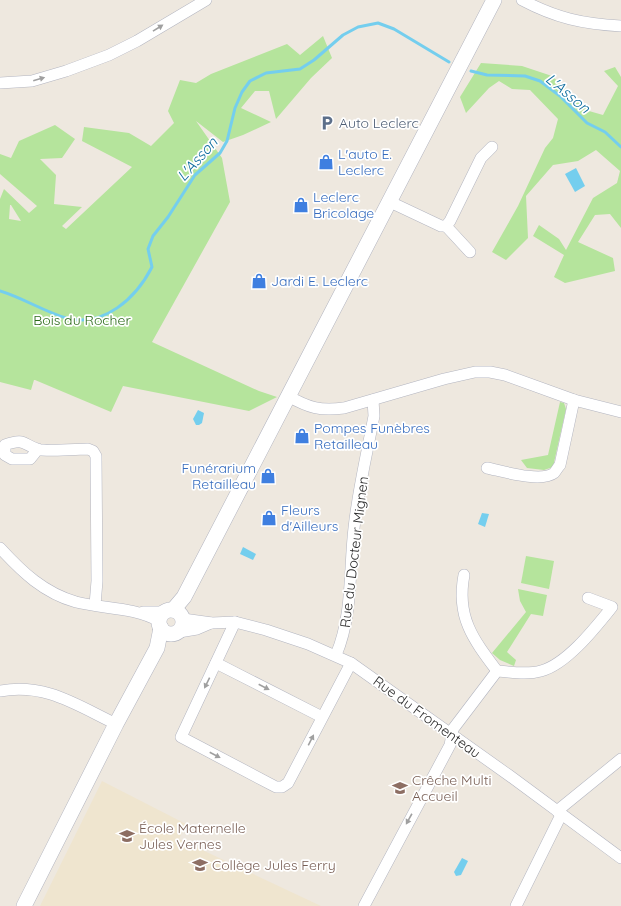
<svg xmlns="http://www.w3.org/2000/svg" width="621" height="906" font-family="Quicksand,sans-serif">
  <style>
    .education { fill: #efe5cf }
    .green { fill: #b5e49c; fill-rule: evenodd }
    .water { fill: #74ceee }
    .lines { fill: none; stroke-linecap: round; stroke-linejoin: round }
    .stream { stroke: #74ceee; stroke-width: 3 }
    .minor-casing { stroke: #b3b5c0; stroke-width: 12 }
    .secondary-casing { stroke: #b3b5c0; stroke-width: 16 }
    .minor { stroke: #fff; stroke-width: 11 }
    .secondary { stroke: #fff; stroke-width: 15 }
    .oneway { fill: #a0a0a0 }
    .labels { text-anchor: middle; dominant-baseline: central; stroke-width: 3.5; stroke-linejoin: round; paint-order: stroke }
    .service-label { font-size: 14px; fill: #4e5e75; stroke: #fff; text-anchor: start }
    .shop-label { font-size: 14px; fill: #366cbe; stroke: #fff; text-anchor: start }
    .park-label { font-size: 14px; fill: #2c6b1b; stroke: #fff }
    .street-label { font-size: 14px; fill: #2d2d2d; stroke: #fff }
    .education-label { font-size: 14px; fill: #785e54; stroke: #fff; text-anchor: start }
    .water-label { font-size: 15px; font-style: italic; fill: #0e6d9f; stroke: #fff }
  </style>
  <rect width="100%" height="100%" fill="#eee8df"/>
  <path class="education" d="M 102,781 L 186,824 L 179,839 L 321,906 L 40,906 Z"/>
  <g class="green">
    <path d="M 323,36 L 332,58 L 311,78 L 276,119 L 269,91 L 255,91 L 241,108 L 271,122 L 243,135 L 223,142 L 196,121 L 222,158 L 230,202 L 152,342 L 259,391 L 277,397 L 249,411 L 123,386 L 111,412 L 35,380 L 34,380 L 31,390 L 0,382 L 0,199 L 4,189 L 29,213 L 37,206 L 0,174 L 0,154 L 11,158 L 19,141 L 55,125 L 75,139 L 62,158 L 40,159 L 56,175 L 54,204 L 82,207 L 62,226 L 66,229 L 132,167 L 82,141 L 84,127 L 129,133 L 151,146 L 174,123 L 168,111 L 180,80 L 196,83 L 211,74 L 287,44 L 300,55 ZM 10,205 L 11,205 L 21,221 L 9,219 Z"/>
    <path d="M 481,63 L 522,66 L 552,76 L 589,111 L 603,115 L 618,86 L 604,71 L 615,67 L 621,77 L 621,228 L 610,214 L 595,215 L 578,242 L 613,258 L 615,271 L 565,283 L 554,277 L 564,255 L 533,236 L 539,225 L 559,239 L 566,250 L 593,198 L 617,183 L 620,171 L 596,150 L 578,161 L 553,165 L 526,196 L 528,238 L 506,260 L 492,252 L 518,206 L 545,148 L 553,138 L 558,119 L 530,90 L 512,89 L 499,81 L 489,88 L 466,113 L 460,97 Z"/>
    <path d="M 560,402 L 564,403 L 566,409 L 553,467 L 544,470 L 527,468 L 521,460 L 548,455 Z"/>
    <path d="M 526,556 L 554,561 L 549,589 L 521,583 Z"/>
    <path d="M 518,589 L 547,595 L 543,616 L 531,614 L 507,652 L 516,660 L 514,666 L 500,660 L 492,653 L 526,612 L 520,601 Z"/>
  </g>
  <g class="water">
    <path d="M 576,168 L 585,186 L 575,192 L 565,174 Z"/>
    <path d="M 198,410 L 204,413 L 202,423 L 199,425 L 196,425 L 193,419 Z"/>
    <path d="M 482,513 L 489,514 L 485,527 L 478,524 Z"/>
    <path d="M 243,547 L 256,554 L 253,560 L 240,554 Z"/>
    <path d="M 462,858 L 468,861 L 461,875 L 456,876 L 454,872 Z"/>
  </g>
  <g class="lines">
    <g class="stream">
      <path d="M 471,71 L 487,75 L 525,76 L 540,81 L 560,96 L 587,123 L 605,132 L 621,147"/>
      <path d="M 0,291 C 23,298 43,311 66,318 C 104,328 136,298 152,267 L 148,249 L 153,236 L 168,217 L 195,175 L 220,153 L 227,141 L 235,108 L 242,92 L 250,81 L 266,73 L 300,69 L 314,60 L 343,35 L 358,27 L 378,23 L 394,29 L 449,62"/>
    </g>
    <g class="minor-casing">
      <g id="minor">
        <path d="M 522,0 C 556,18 583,24 621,26"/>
        <path d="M 0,83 L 32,81 L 66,71 L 109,55 L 137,41 L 206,0"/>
        <path d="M 388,201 L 441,226 L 446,226 L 450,221 L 481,158 L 492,147"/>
        <path d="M 446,226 L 470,252"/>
        <path d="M 288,396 C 309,408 320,411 344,408 L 444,379 L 475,372 L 490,372 L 505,375 L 574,400 L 621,412"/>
        <path d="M 38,449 L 30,459 L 12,459 L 5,455 L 5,445 C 24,438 23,444 37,449 C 45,452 78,449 88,449 L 93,451 L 96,456 L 97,581 L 95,605"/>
        <path d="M 487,468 C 502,471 541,483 554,473 C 556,471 558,467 560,465 L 574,400"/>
        <path d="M 0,548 C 22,572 44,593 76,602 C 104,609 134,607 159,621"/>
        <path d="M 464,575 C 456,617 473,639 497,671"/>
        <path d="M 143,612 L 166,612"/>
        <path d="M 183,619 L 212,623 L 235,622 L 266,630 L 308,644 L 351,663 L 510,776 L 621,858"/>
        <path d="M 235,622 L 181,737 L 276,787 L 282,787 L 288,783 L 351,663"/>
        <path d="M 179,632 L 197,629 L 211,623"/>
        <path d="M 336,655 C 353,615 349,570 354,528 C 358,490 367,453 374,416 L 373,400"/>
        <path d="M 216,663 L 322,717"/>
        <path d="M 0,691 C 46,683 76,705 116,724"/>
        <path d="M 557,811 L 621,759"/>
        <path d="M 364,906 L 450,745 L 453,729 L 497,671 C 511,672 527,675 541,671 C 567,664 595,628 612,607 L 588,598"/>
        <path d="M 516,906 L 561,815"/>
      </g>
    </g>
    <g class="secondary-casing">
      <g id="secondary">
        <circle cx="171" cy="622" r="12"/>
        <path d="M 173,610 L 184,597 L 494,0"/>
        <path d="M 24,906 L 116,724 L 157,648 L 161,628"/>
      </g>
    </g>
    <use href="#minor" class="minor"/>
    <use href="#secondary" class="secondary"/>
  </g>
  <defs><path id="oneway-solid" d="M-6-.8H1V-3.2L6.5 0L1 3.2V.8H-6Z"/></defs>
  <g class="oneway">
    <use href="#oneway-solid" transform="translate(158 28) rotate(-32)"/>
    <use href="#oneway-solid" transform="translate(39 79) rotate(-16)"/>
    <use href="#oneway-solid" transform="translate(207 683) rotate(116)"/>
    <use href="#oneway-solid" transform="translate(264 687) rotate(27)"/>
    <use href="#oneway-solid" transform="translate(311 740) rotate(-63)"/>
    <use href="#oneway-solid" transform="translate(215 755) rotate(28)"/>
    <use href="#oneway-solid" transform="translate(409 819) rotate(119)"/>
  </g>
  <defs>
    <g id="parking-bare" transform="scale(1.2)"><path d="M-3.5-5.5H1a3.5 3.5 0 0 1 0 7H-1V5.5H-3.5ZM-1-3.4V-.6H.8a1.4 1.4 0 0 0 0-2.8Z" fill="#5c6f8a" stroke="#fff" stroke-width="2.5" paint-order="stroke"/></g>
    <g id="shop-bare" transform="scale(1.2)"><path d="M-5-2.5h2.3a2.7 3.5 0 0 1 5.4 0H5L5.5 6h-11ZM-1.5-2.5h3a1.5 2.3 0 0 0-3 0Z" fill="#3f7fe0" stroke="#fff" stroke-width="2.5" paint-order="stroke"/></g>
    <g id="school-bare" transform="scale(1.2)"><path d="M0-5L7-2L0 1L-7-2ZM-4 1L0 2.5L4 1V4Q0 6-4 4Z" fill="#8d6e63" stroke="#fff" stroke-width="2.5" paint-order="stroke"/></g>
  </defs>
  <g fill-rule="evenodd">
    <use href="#parking-bare" x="327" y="123"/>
    <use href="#shop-bare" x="326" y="162"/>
    <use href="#shop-bare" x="301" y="205"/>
    <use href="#shop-bare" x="259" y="281"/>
    <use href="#shop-bare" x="302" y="436"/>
    <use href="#shop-bare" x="268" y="476"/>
    <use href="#shop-bare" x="269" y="518"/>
    <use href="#school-bare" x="400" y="788"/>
    <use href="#school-bare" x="127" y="836"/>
    <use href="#school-bare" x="200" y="865"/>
  </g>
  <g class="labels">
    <g class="service-label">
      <text x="339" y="123">Auto Leclerc</text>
    </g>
    <g class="shop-label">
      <text x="338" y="154">L'auto E.<tspan x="338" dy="16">Leclerc</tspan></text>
      <text x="313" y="197">Leclerc<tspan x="313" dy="16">Bricolage</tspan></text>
      <text x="271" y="281">Jardi E. Leclerc</text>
      <text x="314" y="428">Pompes Funèbres<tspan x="314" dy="16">Retailleau</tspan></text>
      <text x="256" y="468" text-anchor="end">Funérarium<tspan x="256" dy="16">Retailleau</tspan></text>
      <text x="281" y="510">Fleurs<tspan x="281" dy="16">d'Ailleurs</tspan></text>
    </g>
    <g class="park-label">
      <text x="82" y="320">Bois du Rocher</text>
    </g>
    <g class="street-label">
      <text transform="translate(354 552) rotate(-83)">Rue du Docteur Mignen</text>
      <text transform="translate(427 717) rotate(36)">Rue du Fromenteau</text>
    </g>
    <g class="education-label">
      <text x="412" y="780">Crêche Multi<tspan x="412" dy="16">Accueil</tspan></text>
      <text x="139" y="828">École Maternelle<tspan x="139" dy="16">Jules Vernes</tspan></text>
      <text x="212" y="865">Collège Jules Ferry</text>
    </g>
    <g class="water-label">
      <text transform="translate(568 93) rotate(40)">L'Asson</text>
      <text transform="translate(197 159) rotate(-49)">L'Asson</text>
    </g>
  </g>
</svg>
